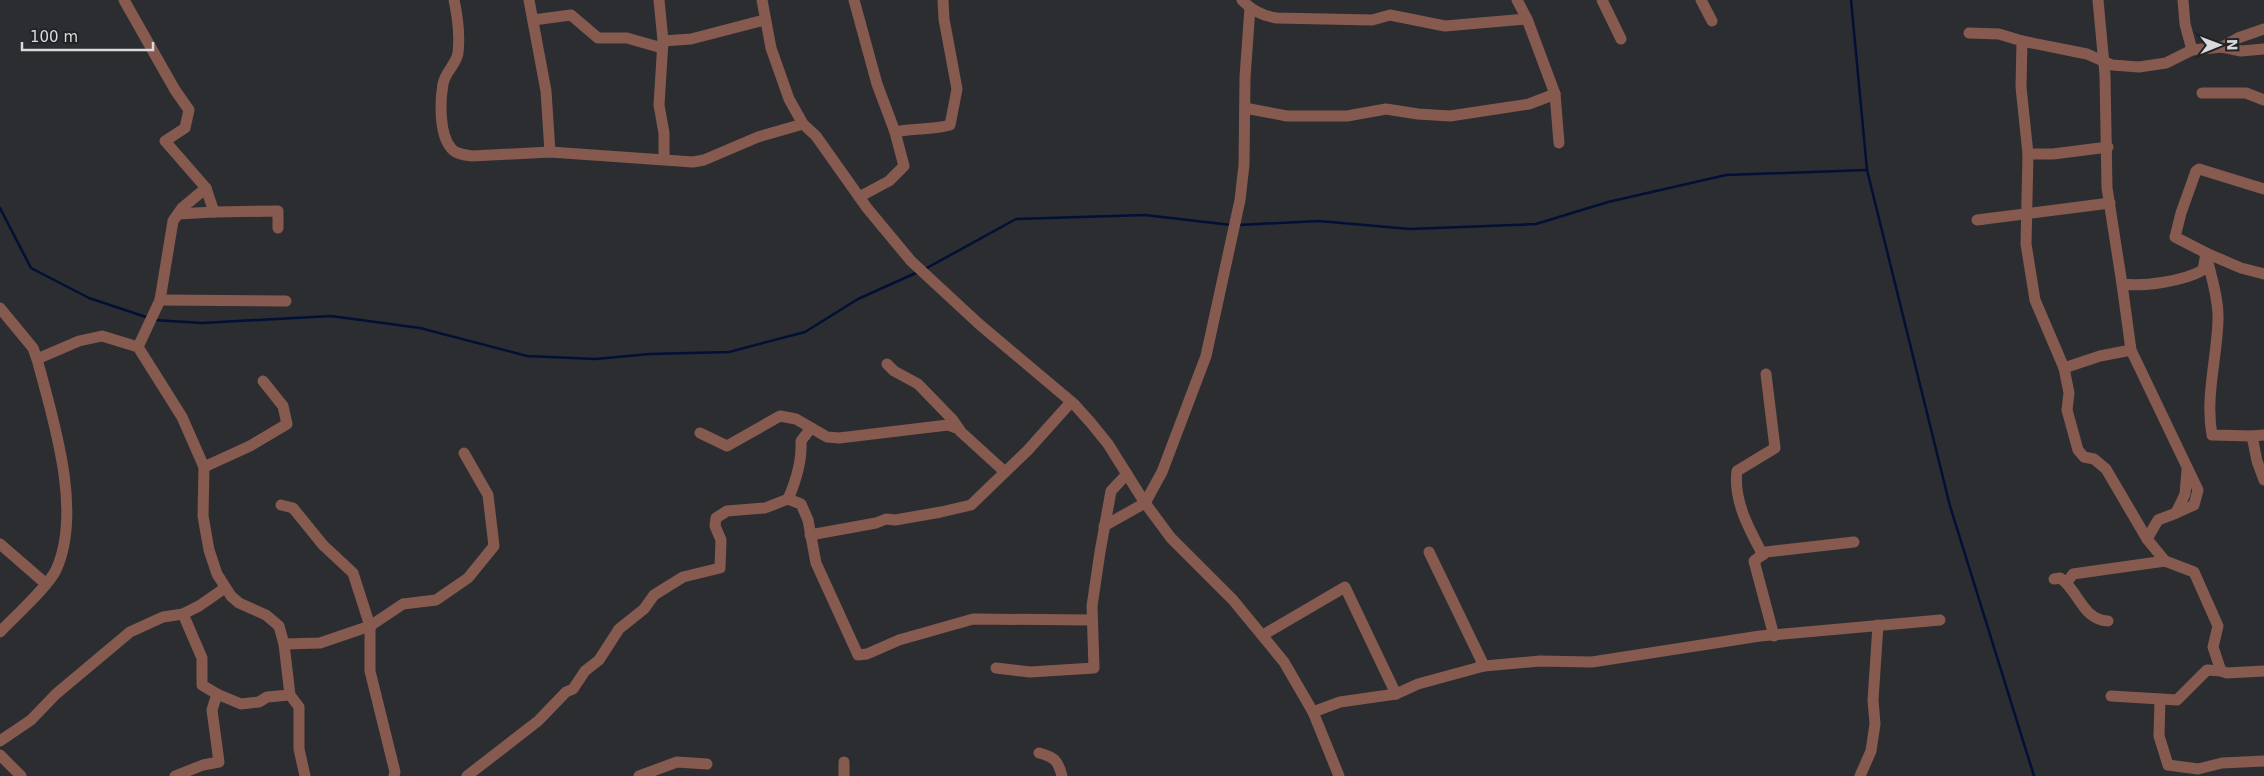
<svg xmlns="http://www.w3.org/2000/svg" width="2264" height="776" font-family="'DejaVu Sans',sans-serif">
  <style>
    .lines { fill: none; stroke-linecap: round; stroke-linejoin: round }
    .stream { stroke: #021035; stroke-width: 2.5 }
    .minor { stroke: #865a4f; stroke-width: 11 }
  </style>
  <rect width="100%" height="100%" fill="#2c2d31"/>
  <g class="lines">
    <g class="stream">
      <path d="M 1851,0 L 1867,170 L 1950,506 L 2034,776"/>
      <path d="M 0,208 L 31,268 L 89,298 L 149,318"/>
      <path d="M 1239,225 L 1319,221 L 1410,229 L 1536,224 L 1608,202 L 1726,175 L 1867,170"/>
      <path d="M 925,269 L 1016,219 L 1145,215 L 1231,225"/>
      <path d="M 154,320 L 202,323 L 331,316 L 420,328 L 527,356 L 595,359 L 650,354 L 729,352 L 805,332 L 858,299 L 918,272"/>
    </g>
    <g class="minor">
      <path d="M 124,0 L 175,90 L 189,110 L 185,128 L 165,141 L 206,188 L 182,208 L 173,221 L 160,300 L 138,347"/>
      <path d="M 454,0 C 458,18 460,35 458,53 C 456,65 445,72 443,84 C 440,101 439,134 451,148 C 455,154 465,155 472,156 L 550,152 L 693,162 L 704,160 L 758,137 L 803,124"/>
      <path d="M 529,0 L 546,91 L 550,152"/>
      <path d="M 659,0 L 663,41 L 659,105 L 664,133 L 664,159"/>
      <path d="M 762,0 L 771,48 L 789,99 L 803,124 L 816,136 L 867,208 L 911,261 L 979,324 L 1074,404 L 1091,423 L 1108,444 L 1145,503 L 1171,538 L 1233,600 L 1284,662 L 1313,712 L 1339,776"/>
      <path d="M 854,0 L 877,84 L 895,132 L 904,166 L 889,181 L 859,197"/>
      <path d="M 1242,0 C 1252,11 1263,16 1277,18 L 1372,20 L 1390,15 L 1445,26 L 1527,19 L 1555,94 L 1559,143"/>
      <path d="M 1517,0 L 1527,19"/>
      <path d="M 1602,0 L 1621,39"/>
      <path d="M 1701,0 L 1712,21"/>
      <path d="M 2098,0 L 2105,75 L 2107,188 L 2122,284 C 2144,287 2184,281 2203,270 L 2206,253 L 2175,237 L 2181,213 L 2196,171 L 2199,169 L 2264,189"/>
      <path d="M 2183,0 L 2185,24 L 2192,50"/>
      <path d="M 533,20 L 571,15 L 598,38 L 627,38 L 662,48"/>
      <path d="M 1969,33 L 1999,34 L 2022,41 L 2021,87 L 2028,154 L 2026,244 L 2035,300 L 2064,368 L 2069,393 L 2067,410 L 2078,450 L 2084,457 L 2094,459 L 2106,469 L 2147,539 L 2165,561 L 2194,572 L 2218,626 L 2213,647 L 2221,671 L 2227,673 L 2264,671"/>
      <path d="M 663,41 L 691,39 L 764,20"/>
      <path d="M 2022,41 L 2087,54 L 2112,65 L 2139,67 L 2166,63 L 2192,50 L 2222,47 L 2241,51 L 2264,49"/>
      <path d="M 2222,47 L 2238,38 L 2264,29"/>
      <path d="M 2202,93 L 2246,93 L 2264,100"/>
      <path d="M 1245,108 L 1287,116 L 1347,116 L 1386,109 L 1418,114 L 1450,116 L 1529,104 L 1555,94"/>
      <path d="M 895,132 C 913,128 933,130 950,125 L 957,89 L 944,19 L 943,0"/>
      <path d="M 2028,154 L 2053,154 L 2108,147"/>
      <path d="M 214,212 L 278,211 L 278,228"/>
      <path d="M 178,214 L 214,212 L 206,188"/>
      <path d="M 1977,220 L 2110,203"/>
      <path d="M 2122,284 L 2131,350 L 2198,490 L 2194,505 L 2176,513"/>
      <path d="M 160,300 L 286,301"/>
      <path d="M 0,308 L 33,348 L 37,359 C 53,419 83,511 56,570 C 47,588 15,616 0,632"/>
      <path d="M 37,359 L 79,341 L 102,336 L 138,347 L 182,417 L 204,467 L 203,516 L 209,550 L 217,574 L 231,596 L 239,603 L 266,615 L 279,626 L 284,644 L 290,695 L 299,707 L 299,749 L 305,776"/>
      <path d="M 887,364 L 894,371 L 918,384 L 952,419 L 961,432 L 1005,472"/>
      <path d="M 2064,368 L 2100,356 L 2131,350"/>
      <path d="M 700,433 L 727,446 L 780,416 L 796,419 L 827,437 L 839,438 L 948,425 L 959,429"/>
      <path d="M 2264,435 L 2252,436 L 2257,461 L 2264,480"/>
      <path d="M 2252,436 L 2212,435 C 2205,397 2217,358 2218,320 C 2219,298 2210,274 2206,253 L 2241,268 L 2264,274"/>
      <path d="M 204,467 L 250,446 L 287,424 L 283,406 L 263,381"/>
      <path d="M 788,499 C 796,481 802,461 801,441 L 811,428"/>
      <path d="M 281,505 L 293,508 L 323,545 L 353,573 L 370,626 L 370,671 L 395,772 L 394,776"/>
      <path d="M 1104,526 L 1145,503 L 1162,472 L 1206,356 L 1240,200 L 1244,165 L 1245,77 L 1250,8"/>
      <path d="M 810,535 L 876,523 L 886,519 L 895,520 L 941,512 L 971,505 L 1028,450 L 1071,402"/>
      <path d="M 2147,539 L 2158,520 L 2176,513 L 2185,494 L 2187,470"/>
      <path d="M 0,544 L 45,583"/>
      <path d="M 1429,552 L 1484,666"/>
      <path d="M 1763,555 C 1749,529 1733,500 1737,471 L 1775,448 L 1766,374"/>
      <path d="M 2054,579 L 2060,578 C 2078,589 2082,620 2108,621"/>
      <path d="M 2067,582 L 2073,574 L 2165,561"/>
      <path d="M 183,614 L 202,658 L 202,685 L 217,694 L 241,704 L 259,702 L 267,697 L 290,695"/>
      <path d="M 1263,635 L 1345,587 L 1396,694"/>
      <path d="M 1774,636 L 1754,561 L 1766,552 L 1854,542"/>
      <path d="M 284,644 L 320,643 L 370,626 L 403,604 L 436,600 L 468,578 L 494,546 L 488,495 L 464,453"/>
      <path d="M 996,668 L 1030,672 L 1094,668 L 1092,606 L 1100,552 L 1111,491 L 1127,474"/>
      <path d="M 2111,696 L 2177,700 L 2207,670 L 2221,671"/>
      <path d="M 2160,699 L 2159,736 L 2168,765 L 2198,769 L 2222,763 L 2264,761"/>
      <path d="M 1313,712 L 1340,702 L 1396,694 L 1418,684 L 1484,666 L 1540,661 L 1592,662 L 1760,636 L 1940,620"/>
      <path d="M 0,741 L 31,720 L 56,694 L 130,632 L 163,617 L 183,614 L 199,606 L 225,588"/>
      <path d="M 1039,753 C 1054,757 1058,760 1062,776"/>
      <path d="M 0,755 L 21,776"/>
      <path d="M 844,762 L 844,776"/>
      <path d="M 175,776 L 203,765 L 219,762 L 212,710 L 217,694"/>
      <path d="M 467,776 L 538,721 L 566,692 L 573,689 L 585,671 L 599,660 L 619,629 L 644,609 L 654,595 L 683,577 L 720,568 L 721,540 L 715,526 L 716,518 L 727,511 L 765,508 L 788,499 L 801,504 L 808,520 L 816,563 L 858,655 L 867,654 L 899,640 L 973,619 L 1091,620"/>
      <path d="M 639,776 L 677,762 L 707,764"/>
      <path d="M 1860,776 L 1871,751 L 1875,724 L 1873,700 L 1878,625"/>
    </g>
  </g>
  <g transform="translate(2219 45) rotate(89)" stroke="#222327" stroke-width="4" paint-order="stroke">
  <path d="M0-4L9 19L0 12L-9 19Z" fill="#d9dadc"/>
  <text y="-8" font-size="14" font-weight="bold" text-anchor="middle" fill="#d9dadc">N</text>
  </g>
  <path d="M22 42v8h131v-8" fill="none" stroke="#d9dadc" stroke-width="2.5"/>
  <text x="30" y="42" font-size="15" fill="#d9dadc" stroke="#222327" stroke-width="4" paint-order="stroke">100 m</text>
</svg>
